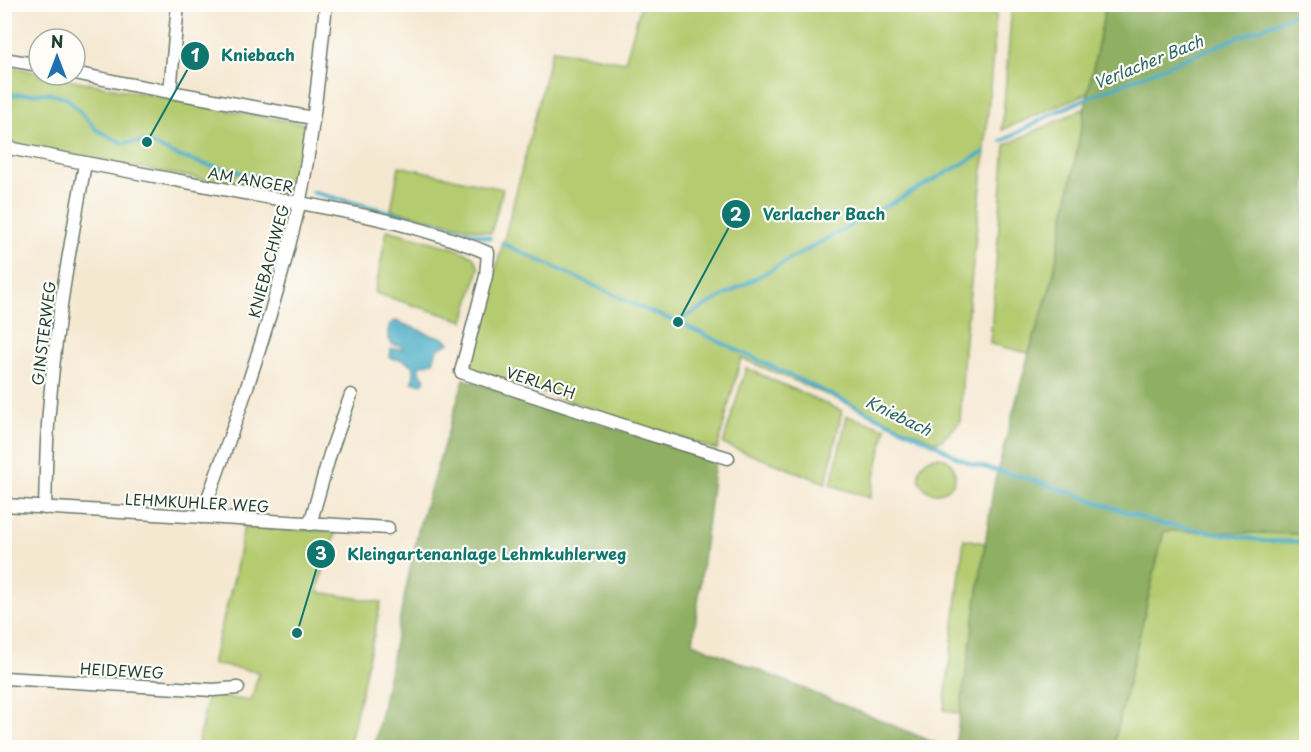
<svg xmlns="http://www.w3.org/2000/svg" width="1311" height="752" font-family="'Playpen Sans',sans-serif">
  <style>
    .green { fill: #b4cb70; stroke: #6a8452; stroke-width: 1.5 }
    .forest { fill: #8faf62; stroke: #57764b; stroke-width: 1.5 }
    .water { fill: #46acc6; stroke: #32747d; stroke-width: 1.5 }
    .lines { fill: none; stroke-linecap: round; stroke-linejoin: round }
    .stream { stroke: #46acc6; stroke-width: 4 }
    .street-casing { stroke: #6a796b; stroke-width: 15 }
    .street { stroke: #fff; stroke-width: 12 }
    .labels { text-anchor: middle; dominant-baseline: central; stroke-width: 4.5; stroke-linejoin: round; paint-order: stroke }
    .street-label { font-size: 15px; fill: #1f3d34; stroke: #fdfcf7 }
    .water-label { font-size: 16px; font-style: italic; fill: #2d6467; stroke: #fdfcf7 }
    .leader { fill: none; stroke: #0f766e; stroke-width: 2 }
    .callout-dot { fill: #0f766e; stroke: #fdfcf7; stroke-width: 2 }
    .mark-label { font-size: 18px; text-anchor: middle; font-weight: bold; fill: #fff }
    .callout-label { font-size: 16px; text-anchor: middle; font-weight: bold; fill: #0f766e; stroke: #fdfcf7; stroke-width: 4.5; stroke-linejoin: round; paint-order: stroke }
  </style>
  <rect width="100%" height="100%" fill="#fdfcf7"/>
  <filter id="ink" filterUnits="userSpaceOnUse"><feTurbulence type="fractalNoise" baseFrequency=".0167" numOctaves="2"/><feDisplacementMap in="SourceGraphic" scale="12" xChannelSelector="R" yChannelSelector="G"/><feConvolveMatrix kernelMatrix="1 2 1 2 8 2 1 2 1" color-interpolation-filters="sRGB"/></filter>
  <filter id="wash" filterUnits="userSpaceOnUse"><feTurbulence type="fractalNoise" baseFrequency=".008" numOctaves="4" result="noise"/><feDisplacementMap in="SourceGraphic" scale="24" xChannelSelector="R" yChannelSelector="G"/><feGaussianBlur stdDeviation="1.35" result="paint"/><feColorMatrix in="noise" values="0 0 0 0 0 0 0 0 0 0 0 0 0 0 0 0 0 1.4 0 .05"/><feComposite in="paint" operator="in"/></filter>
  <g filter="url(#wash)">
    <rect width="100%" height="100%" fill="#f5e8d1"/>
    <g class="green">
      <path d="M 641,5 L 997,5 L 984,159 L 964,349 L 960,422 L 943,439 L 937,442 L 741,358 L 717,450 L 468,368 L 505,236 L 552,50 L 574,53 L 625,62 Z"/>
      <path d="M 1012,5 L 1106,5 L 1088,93 L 1002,130 Z"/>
      <path d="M 4,65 L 39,73 L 39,75 L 48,75 L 224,110 L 307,124 L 295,190 L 289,195 L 5,143 Z"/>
      <path d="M 1085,108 L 1052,282 L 1029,353 L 990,344 L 1005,145 Z"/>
      <path d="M 399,166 L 503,189 L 491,233 L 391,210 Z"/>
      <path d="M 387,230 L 454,248 L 473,256 L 479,268 L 464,321 L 375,293 Z"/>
      <path d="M 746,368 L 842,411 L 826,483 L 723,444 Z"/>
      <path d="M 847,416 L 886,428 L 870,498 L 831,485 Z"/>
      <circle cx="937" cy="475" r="18"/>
      <path d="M 244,526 L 336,532 L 321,578 L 318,592 L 381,602 L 349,747 L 197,748 L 208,695 L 251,701 L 259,672 L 212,664 L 235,574 Z"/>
      <path d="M 1164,530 L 1306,534 L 1306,747 L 1113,748 Z"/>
      <path d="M 964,539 L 985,543 L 960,714 L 944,710 Z"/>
    </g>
    <g class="forest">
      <path d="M 1106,5 L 1306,5 L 1306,534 L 1164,531 L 1113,747 L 955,747 L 994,484 L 1029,353 L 1052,282 L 1088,93 Z"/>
      <path d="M 464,379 L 715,461 L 693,643 L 945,747 L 374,748 L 402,608 L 419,527 Z"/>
    </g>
    <path class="water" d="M 396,321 L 429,334 L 431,336 C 437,335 444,338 449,342 L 448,344 L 437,349 L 433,362 L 419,366 L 419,370 L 425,380 L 422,384 L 412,382 L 414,375 L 412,365 L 403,360 L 390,358 L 391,349 L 402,349 L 402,346 L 393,345 C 387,338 387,332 390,324 Z"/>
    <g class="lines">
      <g class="stream">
        <path d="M 4,93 L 9,95 L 46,93 L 67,98 L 97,130 L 122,143 L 147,142 L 178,156 L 204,164 L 290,184"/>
        <path d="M 1002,141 L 1054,113 L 1090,97 L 1306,10"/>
        <path d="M 312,192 L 490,238"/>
        <path d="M 502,243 L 651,312 L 678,322 L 939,446 L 956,457 L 972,464 L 1033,480 L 1158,523 L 1264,541 L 1306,542"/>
        <path d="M 678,321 L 984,152"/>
      </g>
    </g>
  </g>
  <g filter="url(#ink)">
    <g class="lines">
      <g class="street-casing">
        <g id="street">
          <path d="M 4,59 L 39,65"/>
          <path d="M 75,73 L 127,84 L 313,118"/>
          <path d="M 170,92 L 178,4"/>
          <path d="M 4,147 C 88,164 171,179 255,195 C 334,209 414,222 488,253 L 486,276 L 461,372 L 649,434 L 728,458"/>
          <path d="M 4,505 L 388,528"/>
          <path d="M 45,508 C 46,476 46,444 49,412 C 55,329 70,246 85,164"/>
          <path d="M 201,517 C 232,434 261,351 284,265 C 289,245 295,224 299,204 C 313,138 319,71 326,4"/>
          <path d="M 310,524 L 330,454 L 351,395"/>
          <path d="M 4,678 L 213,690 L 238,688"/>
        </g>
      </g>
      <use href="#street" class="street"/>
    </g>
  </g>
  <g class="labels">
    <g class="street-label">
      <text transform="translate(251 179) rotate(10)">AM ANGER</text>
      <text transform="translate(268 261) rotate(-75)">KNIEBACHWEG</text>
      <text transform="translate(43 333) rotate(-83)">GINSTERWEG</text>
      <text transform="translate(541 382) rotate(18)">VERLACH</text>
      <text transform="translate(197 502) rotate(3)">LEHMKUHLER WEG</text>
      <text transform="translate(122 670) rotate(3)">HEIDEWEG</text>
    </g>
    <g class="water-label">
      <text transform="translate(1148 61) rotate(-22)">Verlacher Bach</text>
      <text transform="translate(899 415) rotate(26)">Kniebach</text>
    </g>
  </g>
  <path class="leader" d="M147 142L195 56M678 322L736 214M297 633L321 554"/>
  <g class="callout-dot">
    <circle cx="147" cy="142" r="6"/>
    <circle cx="678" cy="322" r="6"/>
    <circle cx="297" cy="633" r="6"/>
    <circle cx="195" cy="56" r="15"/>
    <circle cx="736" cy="214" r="15"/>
    <circle cx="321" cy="554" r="15"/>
  </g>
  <g class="mark-label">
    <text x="195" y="62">1</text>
    <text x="736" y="221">2</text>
    <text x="321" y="560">3</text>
  </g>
  <g class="callout-label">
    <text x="258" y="61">Kniebach</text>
    <text x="824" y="220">Verlacher Bach</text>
    <text x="487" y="560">Kleingartenanlage Lehmkuhlerweg</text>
  </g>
  <rect width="1311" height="752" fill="none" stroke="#fdfcf7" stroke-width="24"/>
  <g transform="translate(57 57)"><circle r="28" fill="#fdfcf7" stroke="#a4b0a9" stroke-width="1.5"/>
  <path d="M0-4.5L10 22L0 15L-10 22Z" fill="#1f6fb2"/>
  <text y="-9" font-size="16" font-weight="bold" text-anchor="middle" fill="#1f3d34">N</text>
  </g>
</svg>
